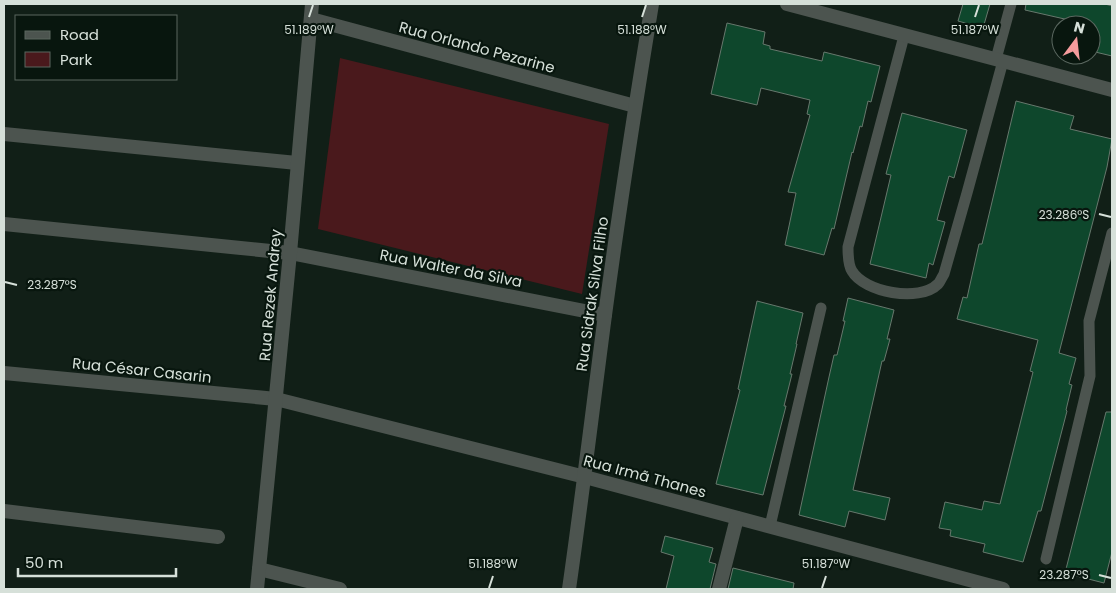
<svg xmlns="http://www.w3.org/2000/svg" width="1116" height="593" font-family="Poppins,sans-serif">
  <style>
    .green { fill: #4a191c }
    .building { fill: #0e472c; stroke: #67786d }
    .lines { fill: none; stroke-linecap: round; stroke-linejoin: round }
    .service { stroke: #4c544f; stroke-width: 11 }
    .minor { stroke: #4c544f; stroke-width: 14 }
    .tertiary { stroke: #4c544f; stroke-width: 14 }
    .ticks { fill: none; stroke: #d6e0d9; stroke-width: 2 }
    .labels { text-anchor: middle; dominant-baseline: central; stroke-width: 4.5; stroke-linejoin: round; paint-order: stroke }
    .street-label { font-size: 15px; fill: #d6e0d9; stroke: #08160e }
    .ticks-label { font-size: 12px; text-anchor: middle; fill: #d6e0d9; stroke: #08160e; stroke-width: 4.5; stroke-linejoin: round; paint-order: stroke }
  </style>
  <rect width="100%" height="100%" fill="#111f17"/>
  <path class="green" d="M 340,58 L 609,124 L 582,294 L 318,229 Z"/>
  <g class="building">
    <path d="M 963,4 L 990,4 L 983,28 L 958,21 Z"/>
    <path d="M 1026,4 L 1105,4 L 1112,6 L 1112,56 L 1091,51 L 1091,25 L 1025,10 Z"/>
    <path d="M 727,23 L 765,32 L 763,44 L 770,46 L 770,49 L 822,61 L 824,52 L 880,66 L 871,102 L 868,101 L 862,127 L 860,126 L 853,153 L 852,152 L 834,229 L 832,228 L 824,255 L 785,245 L 796,193 L 788,192 L 810,115 L 807,114 L 810,100 L 761,88 L 757,105 L 711,94 Z"/>
    <path d="M 1016,101 L 1074,116 L 1070,129 L 1112,139 L 1107,167 L 1059,353 L 1076,358 L 1069,384 L 1072,385 L 1066,410 L 1067,411 L 1041,511 L 1038,511 L 1023,562 L 983,552 L 985,544 L 950,536 L 951,530 L 939,528 L 945,502 L 982,510 L 984,501 L 1000,504 L 1033,372 L 1030,371 L 1038,340 L 957,319 L 963,297 L 967,298 L 979,244 L 982,244 Z"/>
    <path d="M 902,113 L 967,130 L 954,178 L 949,176 L 937,220 L 945,222 L 933,265 L 929,263 L 926,278 L 870,264 L 891,175 L 886,174 Z"/>
    <path d="M 848,298 L 894,310 L 887,339 L 890,339 L 884,361 L 882,361 L 853,490 L 890,498 L 885,520 L 849,511 L 845,527 L 799,515 L 829,377 L 834,355 L 837,355 L 845,321 L 843,321 Z"/>
    <path d="M 757,301 L 803,313 L 796,344 L 797,344 L 790,374 L 792,374 L 784,406 L 786,406 L 763,495 L 716,484 L 740,390 L 738,389 Z"/>
    <path d="M 1106,412 L 1112,412 L 1112,552 L 1104,583 L 1065,573 Z"/>
    <path d="M 665,536 L 713,548 L 709,562 L 716,564 L 710,589 L 666,589 L 674,556 L 661,552 Z"/>
    <path d="M 733,568 L 794,583 L 793,589 L 728,589 Z"/>
  </g>
  <g class="lines">
    <g class="service">
      <path d="M 904,36 L 848,247 C 848,254 848,265 852,271 C 864,292 919,303 938,284 C 940,282 942,277 944,274 L 967,193 L 1003,61"/>
      <path d="M 996,59 L 1011,4"/>
      <path d="M 770,526 L 821,308"/>
      <path d="M 1046,559 L 1090,376 L 1089,321 L 1112,233"/>
    </g>
    <g class="minor">
      <path d="M 311,19 L 635,106"/>
      <path d="M 4,134 L 297,163"/>
      <path d="M 4,224 L 290,253 L 605,315"/>
      <path d="M 4,373 L 276,399 L 585,477 L 1003,589"/>
      <path d="M 4,511 L 218,537"/>
      <path d="M 259,569 L 340,589"/>
      <path d="M 257,589 L 290,253 L 312,4"/>
      <path d="M 569,589 C 582,498 593,406 605,315 C 619,211 635,107 652,4"/>
      <path d="M 719,589 L 737,518"/>
    </g>
    <path class="tertiary" d="M 787,4 L 1112,90"/>
  </g>
  <path class="ticks" d="M 309,17 L 313,5M 642,17 L 646,5M 975,17 L 979,5M 1099,214 L 1111,217M 5,282 L 17,285M 1099,575 L 1111,578M 489,588 L 493,576M 822,588 L 826,576"/>
  <g class="labels">
    <g class="street-label">
      <text transform="translate(477 47) rotate(15)">Rua Orlando Pezarine</text>
      <text transform="translate(451 268) rotate(11)">Rua Walter da Silva</text>
      <text transform="translate(592 294) rotate(-82)">Rua Sidrak Silva Filho</text>
      <text transform="translate(270 295) rotate(-85)">Rua Rezek Andrey</text>
      <text transform="translate(142 370) rotate(6)">Rua César Casarin</text>
      <text transform="translate(645 476) rotate(15)">Rua Irmã Thanes</text>
    </g>
  </g>
  <g class="ticks-label">
    <text x="309" y="34">51.189°W</text>
    <text x="642" y="34">51.188°W</text>
    <text x="975" y="34">51.187°W</text>
    <text x="1064" y="219">23.286°S</text>
    <text x="52" y="289">23.287°S</text>
    <text x="493" y="568">51.188°W</text>
    <text x="826" y="568">51.187°W</text>
    <text x="1064" y="579">23.287°S</text>
  </g>
  <rect width="1116" height="593" fill="none" stroke="#d6e0d9" stroke-width="10"/>
  <rect x="15" y="15" width="162" height="65" fill="#08160e" stroke="#5a675f"/>
  <rect x="25" y="31" width="25" height="8" fill="#4c544f" stroke="#5a675f"/>
  <text x="60" y="40" font-size="15" fill="#d6e0d9">Road</text>
  <rect x="25" y="52" width="25" height="15" fill="#4a191c" stroke="#5a675f"/>
  <text x="60" y="65" font-size="15" fill="#d6e0d9">Park</text>
  <g transform="translate(1076 40) rotate(15)"><circle r="24" fill="#08160e" stroke="#5a675f"/>
  <path d="M0-4L9 19L0 12L-9 19Z" fill="#f59b9c"/>
  <text y="-8" font-size="14" font-weight="bold" text-anchor="middle" fill="#d6e0d9">N</text>
  </g>
  <path d="M18 568v8h158v-8" fill="none" stroke="#d6e0d9" stroke-width="2.5"/>
  <text x="25" y="568" font-size="15" fill="#d6e0d9" stroke="#08160e" stroke-width="4" paint-order="stroke">50 m</text>
</svg>
